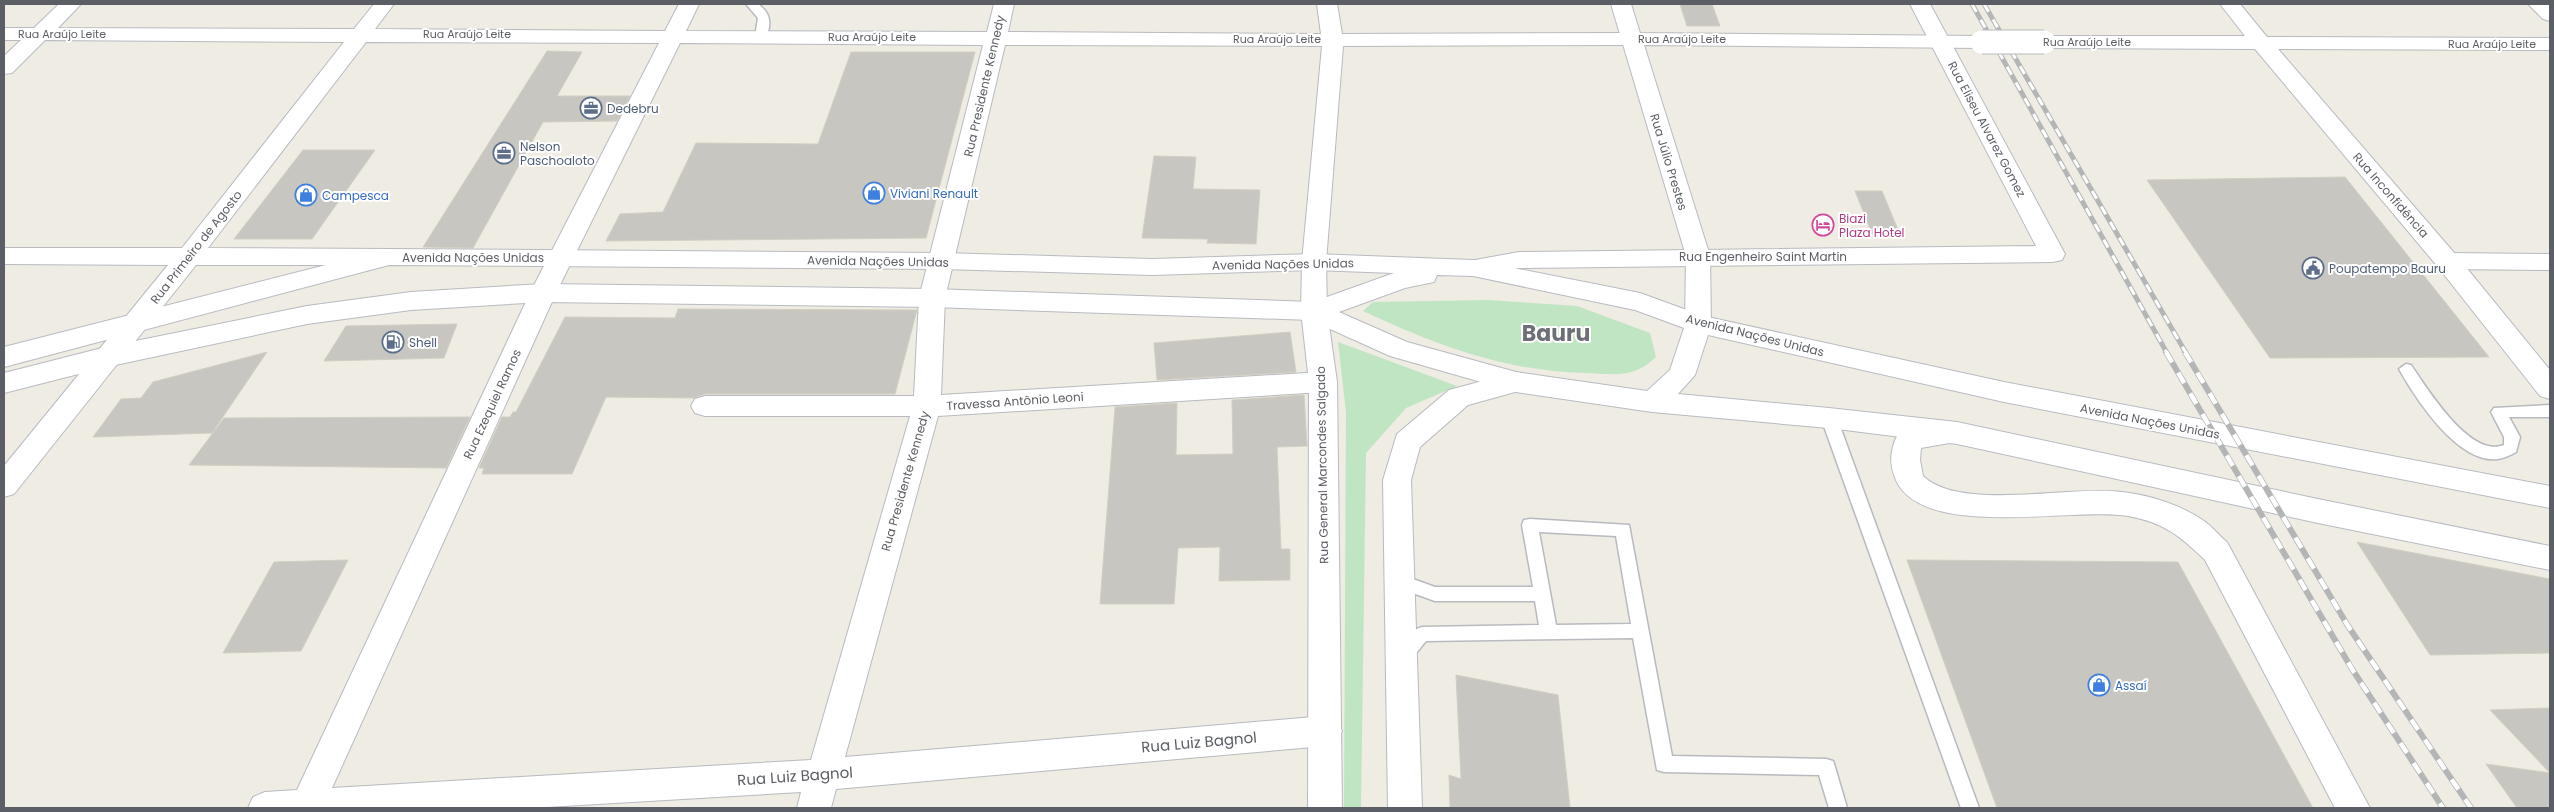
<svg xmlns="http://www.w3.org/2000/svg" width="2554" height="812" font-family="Poppins,sans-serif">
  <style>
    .green { fill: #c0e5c3 }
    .building { fill: #c8c6c0; stroke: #d2cec1 }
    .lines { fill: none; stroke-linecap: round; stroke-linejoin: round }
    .service-casing { stroke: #b8babf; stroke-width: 3 }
    .minor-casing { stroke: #b8babf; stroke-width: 2 }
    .tertiary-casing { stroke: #b8babf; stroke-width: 2 }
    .secondary-casing { stroke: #b9bbc1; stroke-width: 2 }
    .service { fill: #fff; fill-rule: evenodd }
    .minor { fill: #fff; fill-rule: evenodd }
    .tertiary { fill: #fff; fill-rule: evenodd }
    .secondary { fill: #fff; fill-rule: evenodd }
    .rail-far1-casing { stroke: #b4b5b5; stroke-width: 5 }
    .rail-casing { stroke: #b4b5b5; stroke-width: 6 }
    .rail-far1 { stroke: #fff; stroke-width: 3; stroke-dasharray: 9; stroke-linecap: butt }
    .rail { stroke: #fff; stroke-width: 4.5; stroke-dasharray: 12; stroke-linecap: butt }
    .tertiary-bridge-casing { stroke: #b8babf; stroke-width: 25; stroke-linecap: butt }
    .tertiary-bridge { stroke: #fff; stroke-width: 23 }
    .labels { text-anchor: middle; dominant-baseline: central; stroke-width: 4; stroke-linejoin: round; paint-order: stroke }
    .far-street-label { font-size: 11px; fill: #5b5e64; stroke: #fff }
    .street-label { font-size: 12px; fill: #5b5e64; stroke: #fff }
    .service-label { font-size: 12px; fill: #4e5e75; stroke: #fff; text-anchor: start }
    .shop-label { font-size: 12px; fill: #366cbe; stroke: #fff; text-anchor: start }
    .hotel-label { font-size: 12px; fill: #b23c85; stroke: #fff; text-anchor: start }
    .near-street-label { font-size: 15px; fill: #5b5e64; stroke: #fff }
    .town-label { font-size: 22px; font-weight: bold; fill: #6c7076; stroke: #fff }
  </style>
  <rect width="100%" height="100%" fill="#eeece3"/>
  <g class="green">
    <path d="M 1488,300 L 1577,306 L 1650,333 L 1656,357 C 1634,379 1613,374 1585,373 C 1504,371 1436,345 1363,311 L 1373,302 Z"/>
    <path d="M 1338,342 L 1457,386 L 1406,408 L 1366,453 L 1361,808 L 1344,808 L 1346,412 Z"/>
  </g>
  <g class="building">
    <path d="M 1680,4 L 1712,4 L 1720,26 L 1687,26 Z"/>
    <path d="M 547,51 L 582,52 L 557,96 L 630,96 L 617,121 L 543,122 L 473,248 L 423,247 Z"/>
    <path d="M 851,52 L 975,52 L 926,238 L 606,241 L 620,214 L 663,212 L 696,143 L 818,144 Z"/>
    <path d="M 303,150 L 375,150 L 312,239 L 234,239 Z"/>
    <path d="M 1154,156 L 1196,157 L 1193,189 L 1260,190 L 1256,244 L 1207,243 L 1208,239 L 1142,238 Z"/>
    <path d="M 2345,177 L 2489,357 L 2270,358 L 2147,180 Z"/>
    <path d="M 1855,191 L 1882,191 L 1901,237 L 1873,236 Z"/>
    <path d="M 678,309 L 917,310 L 895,394 L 705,394 L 694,398 L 606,397 L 572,474 L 482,474 L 484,468 L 479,468 L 502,417 L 510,417 L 513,412 L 516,412 L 565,317 L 675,318 Z"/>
    <path d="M 457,324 L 444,358 L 324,361 L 346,326 Z"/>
    <path d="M 1290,332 L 1296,372 L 1157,380 L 1154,343 Z"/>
    <path d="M 267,352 L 212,433 L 93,437 L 121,399 L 141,398 L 153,382 Z"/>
    <path d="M 1304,395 L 1307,446 L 1277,447 L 1281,549 L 1290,549 L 1290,580 L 1219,581 L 1220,547 L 1178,548 L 1174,604 L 1100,604 L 1115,407 L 1177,403 L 1176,455 L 1233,454 L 1232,400 Z"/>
    <path d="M 470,417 L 446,468 L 189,465 L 224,418 Z"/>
    <path d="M 2357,542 L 2550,579 L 2550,653 L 2430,655 Z"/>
    <path d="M 348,560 L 301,651 L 223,653 L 274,562 Z"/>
    <path d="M 1907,560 L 2178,562 L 2313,808 L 1997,808 Z"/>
    <path d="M 1456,675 L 1558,695 L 1570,808 L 1450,808 L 1449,775 L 1461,779 Z"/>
    <path d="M 2550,708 L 2550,808 L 2517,808 L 2486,764 L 2550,773 L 2490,710 Z"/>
  </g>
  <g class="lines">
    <g class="service-casing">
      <g id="service">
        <path d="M 746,4 L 758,4 C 771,13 772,25 765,39 L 761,40 L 755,37 L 758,18 Z"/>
        <path d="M 2406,364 L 2411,365 C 2427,388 2470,459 2504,445 L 2504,437 L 2491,412 L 2494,408 L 2550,405 L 2550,417 L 2509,417 L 2520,437 L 2516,452 C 2511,455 2504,458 2498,459 C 2458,464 2416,399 2399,369 Z"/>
        <path d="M 1829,412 L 1834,414 L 1837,418 L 1979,808 L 1961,808 L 1821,418 L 1824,414 Z"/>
        <path d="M 1530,519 L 1629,525 L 1672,756 L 1826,759 L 1833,761 L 1835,767 L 1847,808 L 1829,808 L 1819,775 L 1664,772 L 1657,770 L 1633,638 L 1426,641 C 1418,650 1411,664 1398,659 L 1395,654 C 1400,644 1411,630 1422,627 L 1539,625 L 1535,601 L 1435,601 L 1393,586 L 1391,581 L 1393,576 L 1399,574 L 1435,587 L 1533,587 L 1522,525 L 1524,520 ZM 1539,532 L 1616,536 L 1631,624 L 1556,625 Z"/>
      </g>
    </g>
    <g class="minor-casing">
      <g id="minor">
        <path d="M 59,4 L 81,4 L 58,28 L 354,29 L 374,4 L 394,4 L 375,29 L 665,31 L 679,4 L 699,4 L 686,31 L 987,32 L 994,4 L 1014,4 L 1008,32 L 1321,34 L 1317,4 L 1337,4 L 1342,34 L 1631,33 L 1638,35 L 1642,39 L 1638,43 L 1631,45 L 1343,46 L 1326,262 L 1323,268 L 1314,270 L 1305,268 L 1302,262 L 1322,46 L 1005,45 L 945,298 L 941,395 L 1323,372 L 1333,375 L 1337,382 L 1333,389 L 1323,392 L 938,416 L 845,757 L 1325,716 L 1337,720 L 1342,731 L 1337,742 L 1325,746 L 836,789 L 831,808 L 797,808 L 801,792 L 530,808 L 248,808 L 253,797 L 265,792 L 297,790 L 530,293 L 659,43 L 366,42 L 208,248 L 389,249 L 398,251 L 401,257 L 398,263 L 389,265 L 196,265 L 14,494 L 4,497 L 4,466 L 168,265 L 4,264 L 4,248 L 182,248 L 344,42 L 45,40 L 12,73 L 4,74 L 4,56 L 21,40 L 4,40 L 4,28 L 34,28 ZM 680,43 L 983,45 L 919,298 L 914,396 L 705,396 L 695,399 L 691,406 L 695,413 L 705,416 L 910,416 L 811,760 L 332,788 L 556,293 Z"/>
        <path d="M 1910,4 L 1930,4 L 2065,254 L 2062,260 L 2053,262 L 1519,268 L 1473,276 L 1464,274 L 1460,268 L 1464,262 L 1519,252 L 2036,246 Z"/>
        <path d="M 2528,4 L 2550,4 L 2550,21 L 2543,19 Z"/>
        <path d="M 2447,253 L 2550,254 L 2550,270 L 2447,269 L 2438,267 L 2435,261 L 2438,255 Z"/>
        <path d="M 1951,423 L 1961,427 L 1965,434 L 1961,441 L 1921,448 L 1920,460 L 1923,476 C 1961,512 2070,485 2122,492 C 2150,495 2181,505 2204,521 C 2213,527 2219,536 2227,542 L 2370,808 L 2335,808 L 2205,560 C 2180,536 2163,522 2128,516 C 2074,506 1915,543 1894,475 C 1889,461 1891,447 1898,434 L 1916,427 Z"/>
      </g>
    </g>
    <g class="tertiary-casing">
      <g id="tertiary">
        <path d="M 1611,4 L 1631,4 L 1640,33 L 1982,36 L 1989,38 L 1993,42 L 1989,46 L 1982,48 L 1644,45 L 1710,256 L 1711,324 L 1707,330 L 1698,333 L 1689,330 L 1685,324 L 1686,256 Z"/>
        <path d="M 2220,4 L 2240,4 L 2267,37 L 2550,38 L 2550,50 L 2278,49 L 2456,255 L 2550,370 L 2550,399 L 2540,396 L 2438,267 L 2255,49 L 2044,48 L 2037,46 L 2033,42 L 2037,38 L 2044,36 L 2245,36 Z"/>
        <path d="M 1314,254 L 1323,256 L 1326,262 L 1327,311 L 1337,382 L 1342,808 L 1308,808 L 1309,382 L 1301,311 L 1302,262 L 1305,256 Z"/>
        <path d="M 1516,372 L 1526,375 L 1530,382 L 1526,389 L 1468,405 L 1420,447 L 1411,480 L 1422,808 L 1388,808 L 1383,480 L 1397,434 L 1449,390 Z"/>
      </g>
    </g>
    <g class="secondary-casing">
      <path id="secondary" d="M 389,249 L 943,253 L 1152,259 L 1314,254 L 1473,260 L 1640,293 L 1703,316 L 2004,382 L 2550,486 L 2550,508 L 2004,402 L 1708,335 L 1695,375 L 1678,394 L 1829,408 L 1957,422 L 2318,499 L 2550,546 L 2550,570 L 2318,523 L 1957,444 L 1829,428 L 1652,412 L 1516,392 L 1390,356 L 1310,320 L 932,307 L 543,302 L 411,310 L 307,324 L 106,367 L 4,393 L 4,373 L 106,347 L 307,306 L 411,292 L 543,284 L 932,289 L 1313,302 L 1394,273 L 1314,270 L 1152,275 L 943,269 L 389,265 L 4,367 L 4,347 ZM 1437,275 L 1473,276 L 1635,310 L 1684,328 L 1670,370 L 1647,391 L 1516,372 L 1407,342 L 1339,312 L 1405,288 L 1434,282 Z"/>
    </g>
    <use href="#service" class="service"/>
    <use href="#minor" class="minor"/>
    <use href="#tertiary" class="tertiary"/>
    <use href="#secondary" class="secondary"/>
    <g class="rail-far1-casing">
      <g id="rail-far1">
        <path d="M 1972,4 L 2167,353"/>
        <path d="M 1984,4 L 2186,353"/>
      </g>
    </g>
    <g class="rail-casing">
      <g id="rail">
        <path d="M 2166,352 L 2352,669 L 2443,808"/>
        <path d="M 2185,352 L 2348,626 L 2471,808"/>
      </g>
    </g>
    <use href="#rail-far1" class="rail-far1"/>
    <use href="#rail" class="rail"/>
    <g class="tertiary-bridge-casing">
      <path id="tertiary-bridge" d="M 1982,42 L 2044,42"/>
    </g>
    <use href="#tertiary-bridge" class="tertiary-bridge"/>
  </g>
  <defs>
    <g id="office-ring" transform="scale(1.125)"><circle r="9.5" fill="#fff" stroke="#5c6f8a" stroke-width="1.5"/><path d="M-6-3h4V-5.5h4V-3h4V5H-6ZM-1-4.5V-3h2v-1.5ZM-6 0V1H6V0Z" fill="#5c6f8a"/></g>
    <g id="shop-ring" transform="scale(1.125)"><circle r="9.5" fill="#fff" stroke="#3f7fe0" stroke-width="1.5"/><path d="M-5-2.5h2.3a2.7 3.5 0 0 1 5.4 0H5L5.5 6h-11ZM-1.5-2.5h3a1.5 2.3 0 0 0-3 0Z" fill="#3f7fe0"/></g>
    <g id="hotel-ring" transform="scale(1.125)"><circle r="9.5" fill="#fff" stroke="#d1479c" stroke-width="1.5"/><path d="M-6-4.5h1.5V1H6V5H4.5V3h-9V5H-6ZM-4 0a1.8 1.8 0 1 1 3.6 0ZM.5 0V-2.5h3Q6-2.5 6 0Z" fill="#d1479c"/></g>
    <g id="civic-ring" transform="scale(1.125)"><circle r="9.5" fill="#fff" stroke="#5c6f8a" stroke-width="1.5"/><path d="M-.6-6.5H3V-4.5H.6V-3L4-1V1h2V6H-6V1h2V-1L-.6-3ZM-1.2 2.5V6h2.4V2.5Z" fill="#5c6f8a"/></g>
    <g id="fuel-ring" transform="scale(1.125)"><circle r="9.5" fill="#fff" stroke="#5c6f8a" stroke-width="1.5"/><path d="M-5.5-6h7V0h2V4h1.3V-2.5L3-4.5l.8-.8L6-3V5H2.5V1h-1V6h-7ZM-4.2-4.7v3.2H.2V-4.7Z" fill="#5c6f8a"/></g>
  </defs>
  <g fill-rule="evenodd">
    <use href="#office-ring" x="591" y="108"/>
    <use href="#office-ring" x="504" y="153"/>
    <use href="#shop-ring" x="874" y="193"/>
    <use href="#shop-ring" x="306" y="195"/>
    <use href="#hotel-ring" x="1823" y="225"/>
    <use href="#civic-ring" x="2313" y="268"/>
    <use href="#fuel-ring" x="393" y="342"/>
    <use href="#shop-ring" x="2099" y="685"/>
  </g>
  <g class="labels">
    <g class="far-street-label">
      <text x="62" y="34">Rua Araújo Leite</text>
      <text x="467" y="34">Rua Araújo Leite</text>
      <text x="872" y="37">Rua Araújo Leite</text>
      <text x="1277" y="39">Rua Araújo Leite</text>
      <text x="1682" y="39">Rua Araújo Leite</text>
      <text x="2087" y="42">Rua Araújo Leite</text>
      <text x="2492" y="44">Rua Araújo Leite</text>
    </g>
    <g class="street-label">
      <text transform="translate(984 86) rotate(-77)">Rua Presidente Kennedy</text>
      <text transform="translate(1987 129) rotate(62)">Rua Eliseu Alvarez Gomez</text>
      <text transform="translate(1669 162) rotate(73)">Rua Júlio Prestes</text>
      <text transform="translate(2391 195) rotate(49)">Rua Inconfidência</text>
      <text transform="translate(196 247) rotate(-52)">Rua Primeiro de Agosto</text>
      <text x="1763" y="256">Rua Engenheiro Saint Martin</text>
      <text x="473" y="257">Avenida Nações Unidas</text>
      <text transform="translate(878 261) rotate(1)">Avenida Nações Unidas</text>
      <text transform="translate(1283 264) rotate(-1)">Avenida Nações Unidas</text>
      <text transform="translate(1755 335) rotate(14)">Avenida Nações Unidas</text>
      <text transform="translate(1015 401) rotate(-4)">Travessa Antônio Leoni</text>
      <text transform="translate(492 404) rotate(-65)">Rua Ezequiel Ramos</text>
      <text transform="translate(2150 421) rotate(11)">Avenida Nações Unidas</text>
      <text transform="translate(1322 465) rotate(-91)">Rua General Marcondes Salgado</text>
      <text transform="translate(905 481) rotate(-74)">Rua Presidente Kennedy</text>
    </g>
    <g class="service-label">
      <text x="607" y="108">Dedebru</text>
      <text x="520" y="146">Nelson<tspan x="520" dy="14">Paschoaloto</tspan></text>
      <text x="2329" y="268">Poupatempo Bauru</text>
      <text x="409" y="342">Shell</text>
    </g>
    <g class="shop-label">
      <text x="890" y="193">Viviani Renault</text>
      <text x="322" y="195">Campesca</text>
      <text x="2115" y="685">Assaí</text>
    </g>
    <g class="hotel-label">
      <text x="1839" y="218">Biazi<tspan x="1839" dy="14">Plaza Hotel</tspan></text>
    </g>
    <g class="near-street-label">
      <text transform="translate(1199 742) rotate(-5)">Rua Luiz Bagnol</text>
      <text transform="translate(795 776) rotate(-4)">Rua Luiz Bagnol</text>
    </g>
    <g class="town-label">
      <text x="1556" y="333">Bauru</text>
    </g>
  </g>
  <rect width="2554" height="812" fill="none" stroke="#5b5e64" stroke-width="10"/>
</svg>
